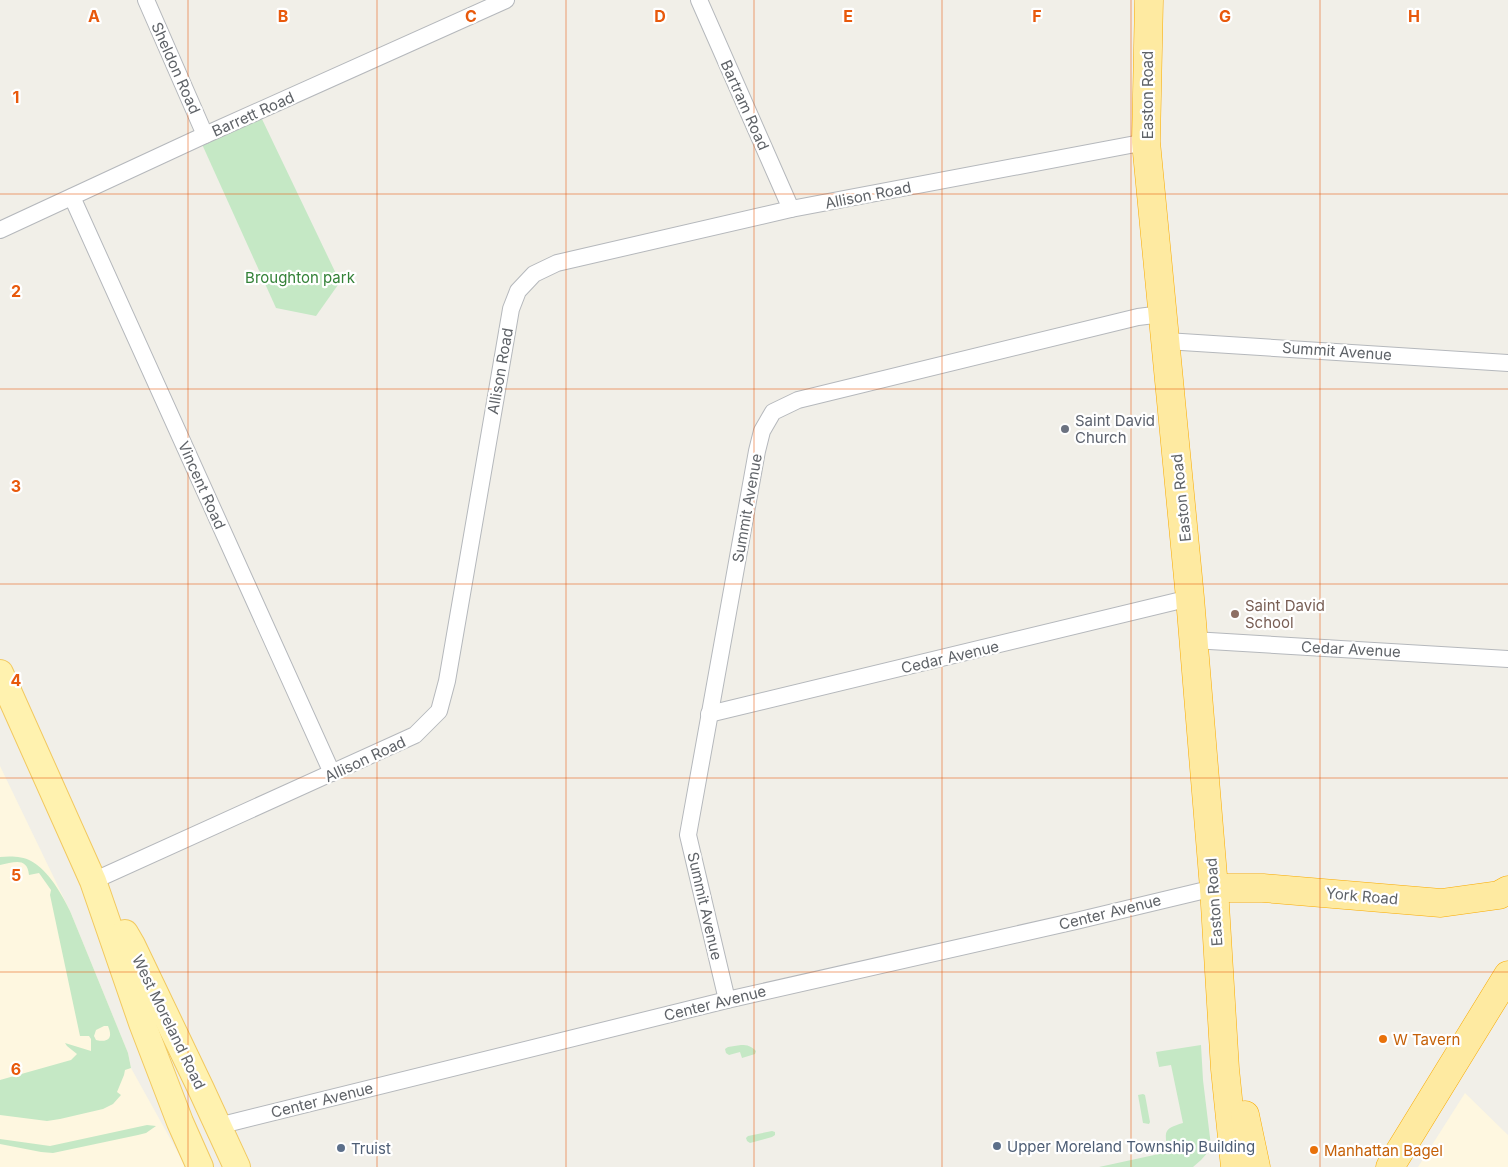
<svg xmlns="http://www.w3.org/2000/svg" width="1508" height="1167" font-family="Inter,sans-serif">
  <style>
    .commercial { fill: #fef7e0 }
    .green { fill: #c5e8c5; fill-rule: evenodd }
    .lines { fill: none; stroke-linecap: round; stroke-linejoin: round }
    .minor-casing { stroke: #b5b8bc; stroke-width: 18 }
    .primary-casing { stroke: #f2c960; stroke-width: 28 }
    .trunk-casing { stroke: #f9ab00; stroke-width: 29 }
    .minor { stroke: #fff; stroke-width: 16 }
    .primary { stroke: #fff2af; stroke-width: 26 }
    .trunk { stroke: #feeaa1; stroke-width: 28 }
    .grid { fill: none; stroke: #e8590c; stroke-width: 1; stroke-opacity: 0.55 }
    .worship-dot { fill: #6b7280; stroke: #fff; stroke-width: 2 }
    .education-dot { fill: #8d6e63; stroke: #fff; stroke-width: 2 }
    .food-dot { fill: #e8710a; stroke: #fff; stroke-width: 2 }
    .service-dot { fill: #5c6f8a; stroke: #fff; stroke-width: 2 }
    .labels { text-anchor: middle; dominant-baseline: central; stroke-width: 4.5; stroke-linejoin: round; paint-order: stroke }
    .street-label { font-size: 15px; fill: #5f6368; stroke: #fff }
    .park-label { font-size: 15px; fill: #348238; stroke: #fff }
    .worship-label { font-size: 15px; fill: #5b616d; stroke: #fff; text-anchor: start }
    .education-label { font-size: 15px; fill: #785e54; stroke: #fff; text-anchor: start }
    .food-label { font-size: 15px; fill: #c56008; stroke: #fff; text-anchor: start }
    .service-label { font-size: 15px; fill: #4e5e75; stroke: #fff; text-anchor: start }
    .grid-label { font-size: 16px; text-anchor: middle; font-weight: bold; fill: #e8590c; stroke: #fff; stroke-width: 4.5; stroke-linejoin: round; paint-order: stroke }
  </style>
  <rect width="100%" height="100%" fill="#f1efe8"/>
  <g class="commercial">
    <path d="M 0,766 L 70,911 L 128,1053 L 131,1068 L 186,1167 L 0,1167 Z"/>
    <path d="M 1465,1093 L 1508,1135 L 1508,1167 L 1418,1167 Z"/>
  </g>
  <g class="green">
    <path d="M 261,117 L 340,282 L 316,316 L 276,308 L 201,142 Z"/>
    <path d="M 0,857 C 10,856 22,856 31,861 C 49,871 61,893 70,911 L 128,1053 L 131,1068 L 125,1070 L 124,1075 L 117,1092 L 121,1095 L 113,1104 L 103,1109 L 60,1119 L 47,1121 L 0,1115 L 0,1080 L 71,1060 L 77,1054 L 67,1046 L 65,1043 L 91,1051 L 91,1039 L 89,1036 L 80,1036 L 50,895 L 51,890 L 39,873 L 29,875 C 27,856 13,863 0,865 ZM 104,1026 L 108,1026 C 113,1038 109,1043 96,1040 L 94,1036 L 96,1030 Z"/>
    <path d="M 741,1045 C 748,1045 751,1046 756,1051 L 755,1054 L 742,1058 L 740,1052 L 729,1055 L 726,1053 L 725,1049 L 728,1047 Z"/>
    <path d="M 1201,1045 L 1203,1080 L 1211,1146 L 1209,1151 L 1201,1160 L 1193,1167 L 1099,1167 L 1168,1152 C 1165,1132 1162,1129 1183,1123 L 1171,1065 L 1159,1067 L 1156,1052 Z"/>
    <path d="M 1143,1094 L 1145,1095 L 1150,1122 L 1149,1124 L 1143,1123 L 1138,1095 Z"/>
    <path d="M 147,1125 L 156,1126 L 146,1133 L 138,1135 L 53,1153 L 41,1152 L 0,1144 L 0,1139 L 50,1146 Z"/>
    <path d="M 772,1131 L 775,1132 L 775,1135 L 772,1137 L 750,1143 L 747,1141 L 746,1138 L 748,1136 Z"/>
  </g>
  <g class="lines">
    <g class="minor-casing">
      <g id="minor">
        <path d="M 146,0 L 205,135"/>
        <path d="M 699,0 L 791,209"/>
        <path d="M 72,197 L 332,773"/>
        <path d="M 0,230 L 205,135 L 506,0"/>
        <path d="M 1166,341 L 1508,363"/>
        <path d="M 1193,640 L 1508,659"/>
        <path d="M 709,714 L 1190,598"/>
        <path d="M 93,881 L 415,735 L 439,711 L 447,681 L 511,309 L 518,291 L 534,274 L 557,263 L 791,209 L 1146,142"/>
        <path d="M 727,1000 L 688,835 L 757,451 L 762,431 L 773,412 L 798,400 L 1138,317 L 1162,314"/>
        <path d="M 218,1126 L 727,1000 L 1076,921 L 1214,888"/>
      </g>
    </g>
    <g class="primary-casing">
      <g id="primary">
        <path d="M 0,673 L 93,881 L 142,1023 L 180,1122 L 200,1167"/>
        <path d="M 125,933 L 132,945 L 201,1089 L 237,1167"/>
      </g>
    </g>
    <g class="trunk-casing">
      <g id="trunk">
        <path d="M 1149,0 L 1146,142 L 1190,598 L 1214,888 L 1225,1069 L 1235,1167"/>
        <path d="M 1214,888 L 1263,888 L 1441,903 L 1499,895 L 1508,890"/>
        <path d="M 1245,1115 L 1256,1167"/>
        <path d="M 1390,1167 L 1508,975"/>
      </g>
    </g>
    <use href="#minor" class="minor"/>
    <use href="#primary" class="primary"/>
    <use href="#trunk" class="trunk"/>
  </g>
  <path class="grid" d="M 188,0 L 188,1167M 377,0 L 377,1167M 566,0 L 566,1167M 754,0 L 754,1167M 942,0 L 942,1167M 1131,0 L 1131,1167M 1320,0 L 1320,1167M 0,194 L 1508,194M 0,389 L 1508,389M 0,584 L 1508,584M 0,778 L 1508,778M 0,972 L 1508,972"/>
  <circle class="worship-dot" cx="1065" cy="429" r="5"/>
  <circle class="education-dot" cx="1235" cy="614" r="5"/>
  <g class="food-dot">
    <circle cx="1383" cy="1039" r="5"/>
    <circle cx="1314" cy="1150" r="5"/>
  </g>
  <g class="service-dot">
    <circle cx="997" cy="1146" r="5"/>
    <circle cx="341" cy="1148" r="5"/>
  </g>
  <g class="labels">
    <g class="street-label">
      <text transform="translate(176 68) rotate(66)">Sheldon Road</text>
      <text transform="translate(1147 95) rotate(-90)">Easton Road</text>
      <text transform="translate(745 105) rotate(66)">Bartram Road</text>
      <text transform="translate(253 114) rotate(-24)">Barrett Road</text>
      <text transform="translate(868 195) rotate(-11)">Allison Road</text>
      <text transform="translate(1337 351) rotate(4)">Summit Avenue</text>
      <text transform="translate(500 371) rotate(-80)">Allison Road</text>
      <text transform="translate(202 485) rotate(66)">Vincent Road</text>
      <text transform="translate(1181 498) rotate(-96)">Easton Road</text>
      <text transform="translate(747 508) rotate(-80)">Summit Avenue</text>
      <text transform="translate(1351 649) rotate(3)">Cedar Avenue</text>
      <text transform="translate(950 657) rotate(-13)">Cedar Avenue</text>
      <text transform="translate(365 759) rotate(-25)">Allison Road</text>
      <text transform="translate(1362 896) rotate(5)">York Road</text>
      <text transform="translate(1214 902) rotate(-94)">Easton Road</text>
      <text transform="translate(705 906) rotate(77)">Summit Avenue</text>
      <text transform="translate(1110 912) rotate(-14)">Center Avenue</text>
      <text transform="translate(715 1003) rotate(-14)">Center Avenue</text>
      <text transform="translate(169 1022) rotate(64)">West Moreland Road</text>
      <text transform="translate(322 1100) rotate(-14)">Center Avenue</text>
    </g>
    <g class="park-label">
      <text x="300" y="277">Broughton park</text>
    </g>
    <g class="worship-label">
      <text x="1075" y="420">Saint David<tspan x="1075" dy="17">Church</tspan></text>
    </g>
    <g class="education-label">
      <text x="1245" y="605">Saint David<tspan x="1245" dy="17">School</tspan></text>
    </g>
    <g class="food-label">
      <text x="1393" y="1039">W Tavern</text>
      <text x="1324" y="1150">Manhattan Bagel</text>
    </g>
    <g class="service-label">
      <text x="1007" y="1146">Upper Moreland Township Building</text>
      <text x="351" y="1148">Truist</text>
    </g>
  </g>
  <g class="grid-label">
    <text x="94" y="22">A</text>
    <text x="283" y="22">B</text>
    <text x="471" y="22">C</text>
    <text x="660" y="22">D</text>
    <text x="848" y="22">E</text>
    <text x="1037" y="22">F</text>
    <text x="1225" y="22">G</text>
    <text x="1414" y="22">H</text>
    <text x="16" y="103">1</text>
    <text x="16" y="297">2</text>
    <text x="16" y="492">3</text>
    <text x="16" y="686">4</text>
    <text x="16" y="881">5</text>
    <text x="16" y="1075">6</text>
  </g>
</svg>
